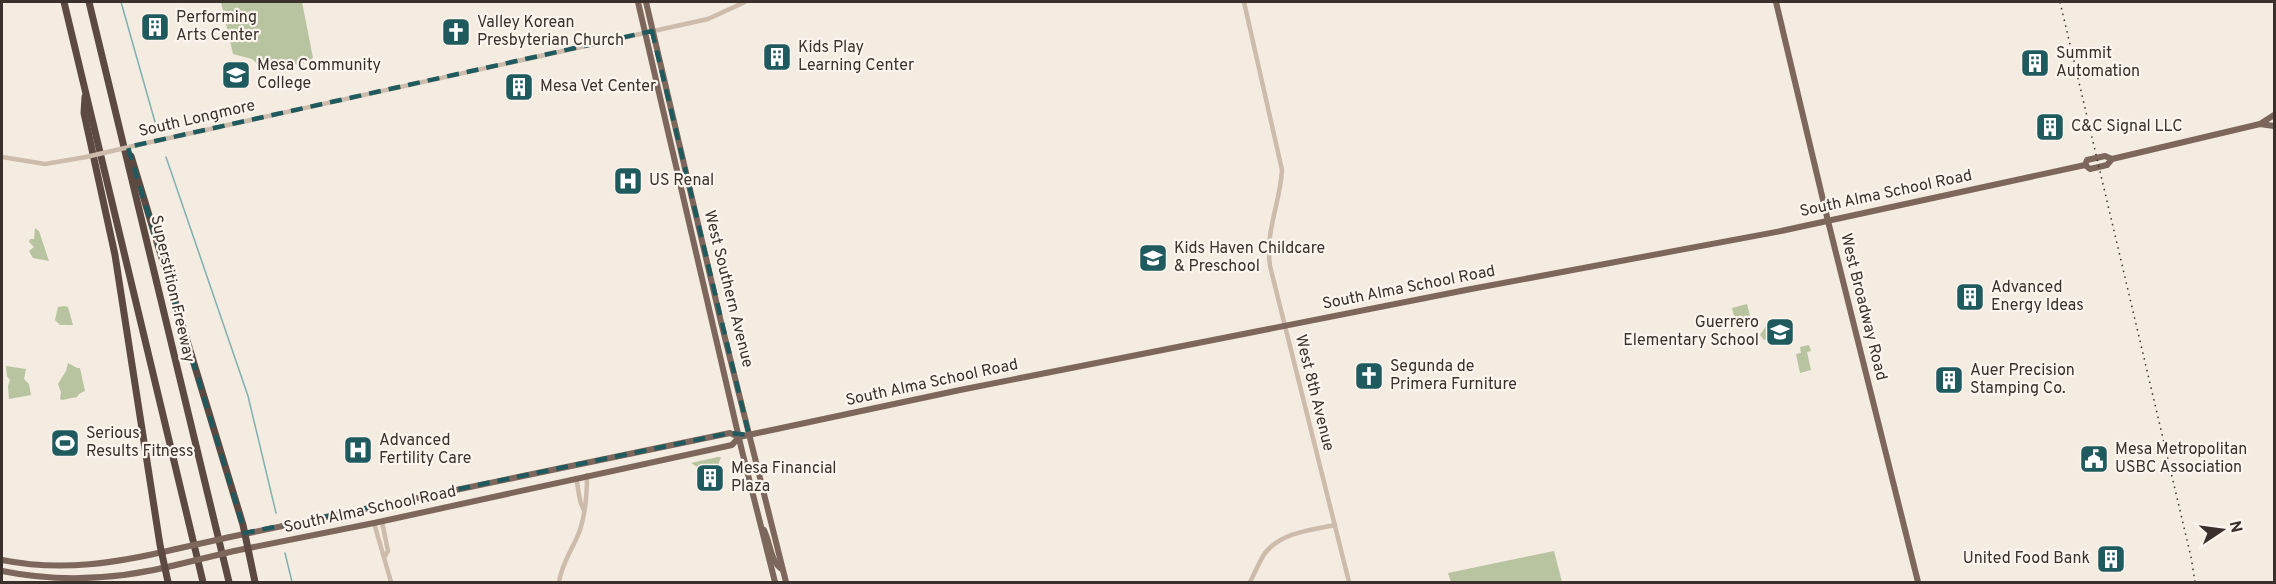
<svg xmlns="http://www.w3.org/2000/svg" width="2276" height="584" font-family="Overpass,sans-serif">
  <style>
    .green { fill: #b8c4a0 }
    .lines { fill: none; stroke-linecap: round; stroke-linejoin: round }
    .stream { stroke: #7fb0b2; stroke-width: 1.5 }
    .minor { stroke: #cdbbac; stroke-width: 4.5 }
    .major { stroke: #7d675c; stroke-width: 6 }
    .highway { stroke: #5c4a42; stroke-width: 7 }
    .rail { stroke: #3b302b; stroke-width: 1.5; stroke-dasharray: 1.5 4.5; stroke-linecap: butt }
    .minor-bridge { stroke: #cdbbac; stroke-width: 4.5 }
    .major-bridge { stroke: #7d675c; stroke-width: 6 }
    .marked { fill: none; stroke: #1f5a5e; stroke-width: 4.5; stroke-dasharray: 12 8; stroke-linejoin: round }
    .labels { text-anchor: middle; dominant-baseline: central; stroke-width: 4.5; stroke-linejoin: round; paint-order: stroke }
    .poi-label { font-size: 16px; fill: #3b302b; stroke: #fbf5ee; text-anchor: start }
    .street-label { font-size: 16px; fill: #3b302b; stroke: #fbf5ee }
  </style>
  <rect width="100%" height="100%" fill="#f4ebe1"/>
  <g class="green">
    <path d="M 221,2 L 302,2 L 313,58 L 310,61 L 265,71 L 252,59 L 233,54 Z"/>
    <path d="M 35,228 L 39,231 L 49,261 L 33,258 L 29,251 L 34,247 L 29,242 L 30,239 L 34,239 Z"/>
    <path d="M 1747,304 L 1752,324 L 1737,327 L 1732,308 Z"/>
    <path d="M 64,306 L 68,307 L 73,325 L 60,325 L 55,320 L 58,307 Z"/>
    <path d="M 1773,324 L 1782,330 L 1783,336 L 1764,340 L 1760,335 L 1766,326 Z"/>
    <path d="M 1809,345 L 1811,351 L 1807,352 L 1811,370 L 1800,373 L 1796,354 L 1801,353 L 1800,347 Z"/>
    <path d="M 68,363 L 77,368 L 80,368 L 85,391 L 79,394 L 77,397 L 62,400 L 60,399 L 61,392 L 58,384 L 66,371 Z"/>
    <path d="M 6,366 L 26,369 L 24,379 L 29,384 L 31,395 L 9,399 L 8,386 L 10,380 L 7,376 Z"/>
    <path d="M 718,457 L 721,457 L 716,471 L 703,471 L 691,463 Z"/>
    <path d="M 1554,551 L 1562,582 L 1451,582 L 1448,573 Z"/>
  </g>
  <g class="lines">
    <g class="stream">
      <path d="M 121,2 L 155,122"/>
      <path d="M 166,157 L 248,396 L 276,513"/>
      <path d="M 285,553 L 292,582"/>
    </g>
    <g class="minor">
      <path d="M 1244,2 L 1282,170 C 1280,204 1265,231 1270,266 L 1349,582"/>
      <path d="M 142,144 L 708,19 L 745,2"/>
      <path d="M 2,157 L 45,164 L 86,157"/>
      <path d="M 576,478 C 579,488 578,501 584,510"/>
      <path d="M 382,522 L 388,551 L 385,556"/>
      <path d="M 374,523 L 391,582"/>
      <path d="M 559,582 C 562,562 573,549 580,530 C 586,512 587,495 587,475"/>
      <path d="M 1250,582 C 1255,573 1259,562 1265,553 C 1282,532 1311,530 1335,525"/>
    </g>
    <g class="major">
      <path d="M 638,2 L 742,451 L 775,582"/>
      <path d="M 646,2 L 721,322 L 786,582"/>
      <path d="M 1776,2 L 1828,221 L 1918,582"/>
      <path d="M 2260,124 L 2274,115"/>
      <path d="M 2085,165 L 2087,160 L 2105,156 L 2112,159"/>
      <path d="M 764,530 C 770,542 771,563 782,569"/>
      <path d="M 230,537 L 730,433 L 739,437"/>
      <path d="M 234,551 L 374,523 L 732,445 L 739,437 L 960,390 L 1471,289 L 1781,231 L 2085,165 L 2090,169 L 2107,165 L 2112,159 L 2260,124 L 2274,126"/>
      <path d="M 2,560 C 62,572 117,563 176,549"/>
      <path d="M 2,571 C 61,583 122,579 180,564"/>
    </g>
    <g class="highway">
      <path d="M 64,2 L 203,582"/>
      <path d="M 89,2 L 229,582"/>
      <path d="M 85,97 L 84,113 L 115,255 L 160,545 L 168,582"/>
      <path d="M 131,156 L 243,525 L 255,582"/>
    </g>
    <path class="rail" d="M 2060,2 L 2191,557 L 2195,582"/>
    <path class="minor-bridge" d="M 86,157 L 142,144"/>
    <g class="major-bridge">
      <path d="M 176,549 L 230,537"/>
      <path d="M 180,564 L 234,551"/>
    </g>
  </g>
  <path class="marked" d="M 652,31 L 749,435 L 730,433 L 245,533 L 128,147 Z"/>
  <defs>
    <g id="building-square" transform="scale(1.5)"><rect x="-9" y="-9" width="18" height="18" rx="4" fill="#1f5a5e" stroke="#fbf5ee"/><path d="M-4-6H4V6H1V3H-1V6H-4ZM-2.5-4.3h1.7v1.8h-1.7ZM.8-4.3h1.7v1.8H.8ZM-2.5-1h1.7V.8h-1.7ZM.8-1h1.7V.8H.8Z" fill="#fff"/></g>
    <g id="church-square" transform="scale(1.5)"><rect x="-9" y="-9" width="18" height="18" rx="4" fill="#1f5a5e" stroke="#fbf5ee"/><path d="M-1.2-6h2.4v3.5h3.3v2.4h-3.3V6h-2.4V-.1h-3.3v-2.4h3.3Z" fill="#fff"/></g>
    <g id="university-square" transform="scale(1.5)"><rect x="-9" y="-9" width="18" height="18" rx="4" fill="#1f5a5e" stroke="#fbf5ee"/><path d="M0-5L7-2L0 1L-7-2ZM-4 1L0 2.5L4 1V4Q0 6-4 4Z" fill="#fff"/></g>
    <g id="hospital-square" transform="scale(1.5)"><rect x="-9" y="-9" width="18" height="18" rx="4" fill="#1f5a5e" stroke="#fbf5ee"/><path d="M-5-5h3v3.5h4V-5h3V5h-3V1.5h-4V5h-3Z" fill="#fff"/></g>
    <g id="school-square" transform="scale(1.5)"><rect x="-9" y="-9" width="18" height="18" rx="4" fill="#1f5a5e" stroke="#fbf5ee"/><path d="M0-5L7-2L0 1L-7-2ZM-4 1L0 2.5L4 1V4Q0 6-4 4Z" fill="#fff"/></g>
    <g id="stadium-square" transform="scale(1.5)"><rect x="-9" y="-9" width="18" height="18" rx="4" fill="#1f5a5e" stroke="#fbf5ee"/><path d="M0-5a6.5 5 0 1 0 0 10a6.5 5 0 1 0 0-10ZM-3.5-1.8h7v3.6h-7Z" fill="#fff"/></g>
    <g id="civic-square" transform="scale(1.5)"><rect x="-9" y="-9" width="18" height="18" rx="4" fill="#1f5a5e" stroke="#fbf5ee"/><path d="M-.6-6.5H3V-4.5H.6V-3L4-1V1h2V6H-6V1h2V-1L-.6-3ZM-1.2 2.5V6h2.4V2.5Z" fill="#fff"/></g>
  </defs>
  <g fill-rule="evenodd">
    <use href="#building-square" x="155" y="27"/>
    <use href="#church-square" x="456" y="32"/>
    <use href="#building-square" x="777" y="57"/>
    <use href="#building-square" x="2035" y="63"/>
    <use href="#university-square" x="236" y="75"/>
    <use href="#building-square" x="519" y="87"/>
    <use href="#building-square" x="2050" y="127"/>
    <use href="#hospital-square" x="628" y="181"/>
    <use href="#school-square" x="1153" y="258"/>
    <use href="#building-square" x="1970" y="297"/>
    <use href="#school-square" x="1780" y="332"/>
    <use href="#church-square" x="1369" y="376"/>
    <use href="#building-square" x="1949" y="380"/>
    <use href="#stadium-square" x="65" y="443"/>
    <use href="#hospital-square" x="358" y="450"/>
    <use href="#civic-square" x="2094" y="459"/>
    <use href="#building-square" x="710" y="478"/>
    <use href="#building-square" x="2111" y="559"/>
  </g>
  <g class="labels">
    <g class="poi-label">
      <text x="176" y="18">Performing<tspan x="176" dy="18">Arts Center</tspan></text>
      <text x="477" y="23">Valley Korean<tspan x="477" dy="18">Presbyterian Church</tspan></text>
      <text x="798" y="48">Kids Play<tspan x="798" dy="18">Learning Center</tspan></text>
      <text x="2056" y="54">Summit<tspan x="2056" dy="18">Automation</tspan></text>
      <text x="257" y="66">Mesa Community<tspan x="257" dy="18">College</tspan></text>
      <text x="540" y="87">Mesa Vet Center</text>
      <text x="2071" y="127">C&amp;C Signal LLC</text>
      <text x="649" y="181">US Renal</text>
      <text x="1174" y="249">Kids Haven Childcare<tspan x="1174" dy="18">&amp; Preschool</tspan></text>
      <text x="1991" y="288">Advanced<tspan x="1991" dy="18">Energy Ideas</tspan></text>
      <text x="1759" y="323" text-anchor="end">Guerrero<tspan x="1759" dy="18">Elementary School</tspan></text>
      <text x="1390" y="367">Segunda de<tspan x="1390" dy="18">Primera Furniture</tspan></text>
      <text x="1970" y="371">Auer Precision<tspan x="1970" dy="18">Stamping Co.</tspan></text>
      <text x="86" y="434">Serious<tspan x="86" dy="18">Results Fitness</tspan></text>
      <text x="379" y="441">Advanced<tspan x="379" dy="18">Fertility Care</tspan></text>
      <text x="2115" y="450">Mesa Metropolitan<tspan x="2115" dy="18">USBC Association</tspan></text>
      <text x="731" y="469">Mesa Financial<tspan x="731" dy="18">Plaza</tspan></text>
      <text x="2090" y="559" text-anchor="end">United Food Bank</text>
    </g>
    <g class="street-label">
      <text transform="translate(197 119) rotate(-13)">South Longmore</text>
      <text transform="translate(1886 194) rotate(-12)">South Alma School Road</text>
      <text transform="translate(1409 288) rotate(-11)">South Alma School Road</text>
      <text transform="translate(172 289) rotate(77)">Superstition Freeway</text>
      <text transform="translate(728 289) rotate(76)">West Southern Avenue</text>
      <text transform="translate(1863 307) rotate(76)">West Broadway Road</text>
      <text transform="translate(932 383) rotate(-12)">South Alma School Road</text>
      <text transform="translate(1314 393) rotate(76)">West 8th Avenue</text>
      <text transform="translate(370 510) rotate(-12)">South Alma School Road</text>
    </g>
  </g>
  <rect width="2276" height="584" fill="none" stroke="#3b302b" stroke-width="6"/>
  <g transform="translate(2222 530) rotate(77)" stroke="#fbf5ee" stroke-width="4.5" paint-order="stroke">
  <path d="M0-4.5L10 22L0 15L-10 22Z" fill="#3b302b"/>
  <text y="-9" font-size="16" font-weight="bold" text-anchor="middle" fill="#3b302b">N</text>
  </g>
</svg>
